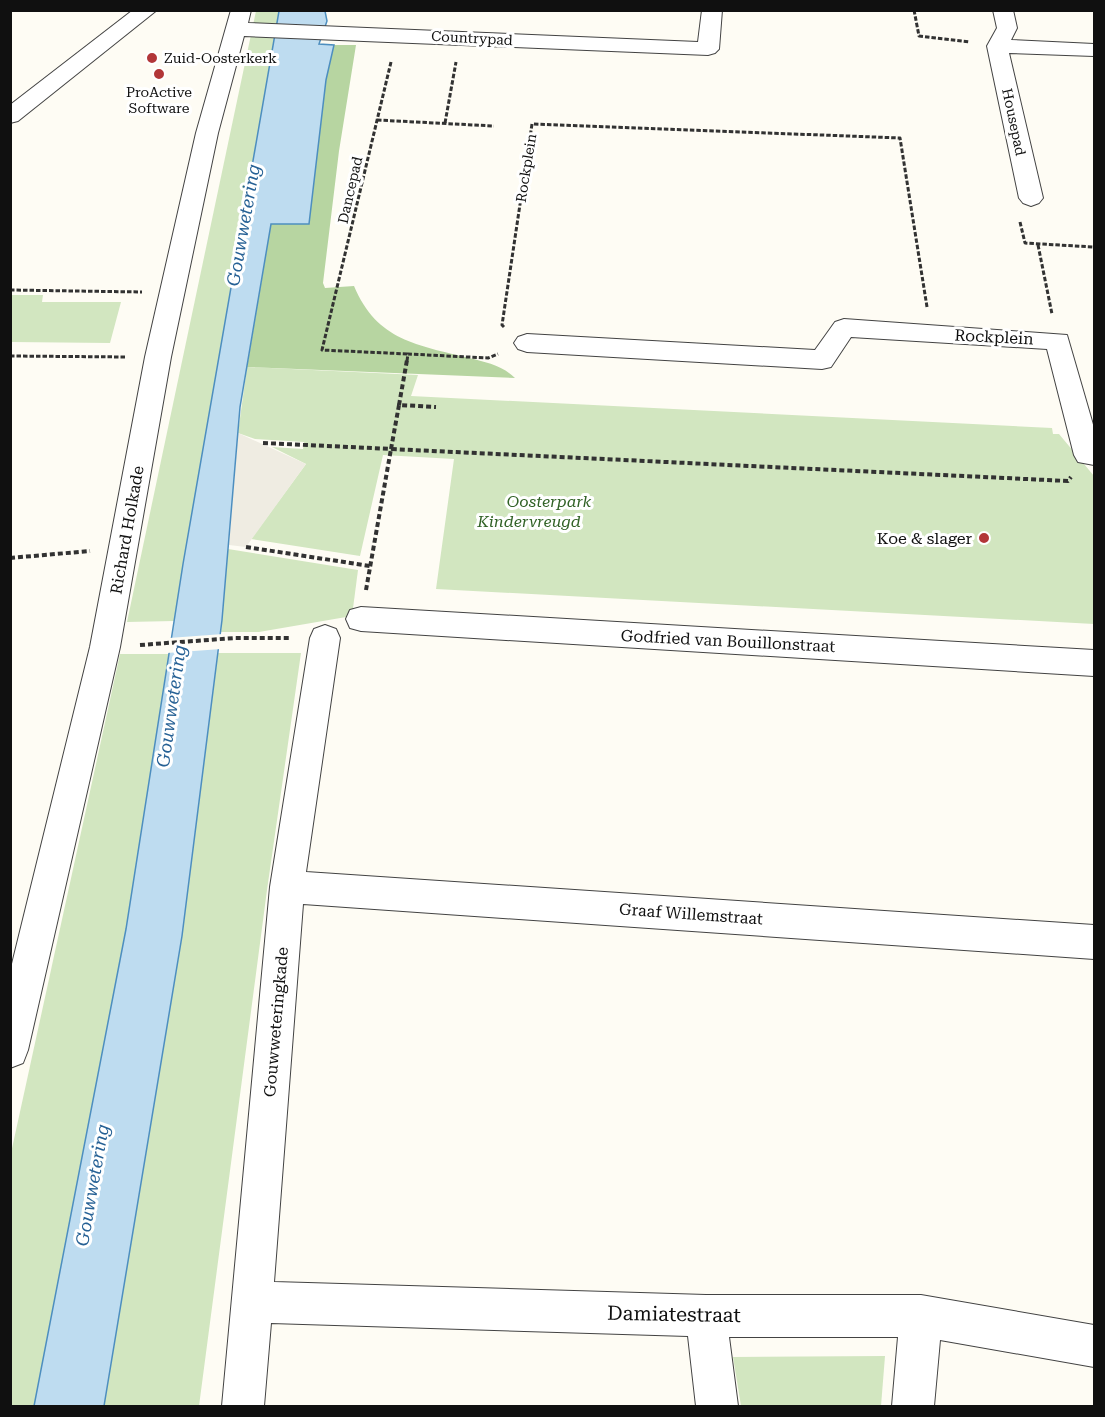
<svg xmlns="http://www.w3.org/2000/svg" width="1105" height="1417" font-family="'Roboto Serif',serif">
  <style>
    .green { fill: #d2e6c0 }
    .forest { fill: #b7d5a1 }
    .plaza { fill: #efece2 }
    .water { fill: #bedcf0; stroke: #4d8ebf; stroke-width: 1.5 }
    .pier { fill: #fefcf4 }
    .lines { fill: none; stroke-linecap: round; stroke-linejoin: round }
    .street-casing { stroke: #434343; stroke-width: 2 }
    .path-far1 { stroke: #323232; stroke-width: 3; stroke-dasharray: 4.5 2; stroke-linecap: butt }
    .path { stroke: #323232; stroke-width: 4; stroke-dasharray: 5 3; stroke-linecap: butt }
    .street { fill: #fff; fill-rule: evenodd }
    .poi-dot { fill: #b23638; stroke: #fff; stroke-width: 2 }
    .labels { text-anchor: middle; dominant-baseline: central; stroke-width: 6; stroke-linejoin: round; paint-order: stroke }
    .far-street-label { font-size: 14px; fill: #101010; stroke: #fff }
    .far-poi-label { font-size: 14px; fill: #101010; stroke: #fff; text-anchor: start }
    .street-label { font-size: 16px; fill: #101010; stroke: #fff }
    .park-label { font-size: 16px; font-style: italic; fill: #316226; stroke: #fff }
    .poi-label { font-size: 16px; fill: #101010; stroke: #fff; text-anchor: end }
    .water-label { font-size: 18px; font-style: italic; fill: #266195; stroke: #fff }
    .near-street-label { font-size: 20px; fill: #101010; stroke: #fff }
  </style>
  <rect width="100%" height="100%" fill="#fefcf4"/>
  <g class="green">
    <path d="M 256,11 L 279,11 L 174,621 L 127,622 Z"/>
    <path d="M 11,295 L 43,295 L 42,302 L 121,302 L 110,343 L 11,342 Z"/>
    <path d="M 247,367 L 418,375 L 411,396 L 1052,428 L 1053,434 L 1059,434 L 1094,476 L 1094,624 L 436,589 L 454,459 L 383,455 L 360,556 L 251,539 L 306,464 L 272,447 L 303,449 L 304,442 L 255,439 L 238,433 Z"/>
    <path d="M 228,549 L 358,570 L 352,616 L 259,632 L 221,632 Z"/>
    <path d="M 218,653 L 301,653 L 267,890 L 199,1406 L 104,1406 L 182,936 Z"/>
    <path d="M 120,654 L 169,654 L 126,929 L 34,1406 L 11,1406 L 11,1153 Z"/>
    <path d="M 885,1356 L 881,1406 L 741,1406 L 733,1357 Z"/>
  </g>
  <path class="forest" d="M 334,45 L 356,45 L 339,151 L 323,283 L 325,288 L 354,286 C 377,341 418,345 469,358 C 486,362 503,366 515,378 L 247,367 L 271,224 L 309,223 L 326,80 Z"/>
  <path class="plaza" d="M 238,433 L 306,464 L 246,547 L 229,545 Z"/>
  <path class="water" d="M 279,11 L 325,11 L 327,21 L 319,44 L 334,45 L 326,80 L 309,224 L 271,224 L 240,407 L 222,620 L 182,936 L 104,1406 L 34,1406 L 126,929 L 183,564 Z"/>
  <path class="pier" d="M 223,634 L 221,649 L 167,653 L 169,638 Z"/>
  <g class="lines">
    <g class="street-casing">
      <g id="street">
        <path d="M 133,10 L 157,10 L 18,121 L 10,123 L 10,105 Z"/>
        <path d="M 231,10 L 251,10 L 248,23 L 698,42 L 702,10 L 722,10 L 719,49 L 715,53 L 708,55 L 244,36 L 218,133 L 171,357 L 120,647 L 28,1050 L 23,1063 L 10,1068 L 10,972 L 90,647 L 145,357 L 196,133 Z"/>
        <path d="M 993,10 L 1013,10 L 1017,28 L 1011,40 L 1094,44 L 1094,56 L 1009,53 L 1043,198 L 1039,203 L 1031,206 L 1023,203 L 1019,198 L 987,46 L 997,28 Z"/>
        <path d="M 844,319 L 1067,335 L 1094,428 L 1094,465 L 1078,462 L 1074,455 L 1047,349 L 851,337 L 831,367 L 822,369 L 527,352 L 518,349 L 514,343 L 518,337 L 527,334 L 815,350 L 835,322 Z"/>
        <path d="M 361,607 L 1094,650 L 1094,676 L 361,631 L 350,628 L 346,619 L 350,610 Z"/>
        <path d="M 325,625 L 336,629 L 340,638 L 306,872 L 1094,925 L 1094,959 L 303,904 L 274,1282 L 706,1295 L 921,1295 L 1094,1325 L 1094,1367 L 940,1340 L 934,1406 L 892,1406 L 898,1337 L 729,1337 L 738,1406 L 696,1406 L 688,1336 L 271,1323 L 264,1406 L 222,1406 L 270,887 L 310,638 L 314,629 Z"/>
      </g>
    </g>
    <g class="path-far1">
      <path d="M 914,10 L 919,36 L 970,42"/>
      <path d="M 391,62 L 322,350 L 408,354"/>
      <path d="M 377,120 L 494,126"/>
      <path d="M 445,123 L 456,62"/>
      <path d="M 1020,222 L 1025,243 L 1094,247"/>
      <path d="M 1038,245 L 1052,314"/>
      <path d="M 10,290 L 142,292"/>
      <path d="M 504,327 L 502,325 L 532,124 L 900,138 L 927,307"/>
      <path d="M 10,356 L 127,357"/>
      <path d="M 407,361 L 408,354 L 488,358 L 498,354"/>
    </g>
    <g class="path">
      <path d="M 399,405 L 407,360"/>
      <path d="M 263,443 L 391,449 L 399,405 L 436,407"/>
      <path d="M 246,547 L 370,566"/>
      <path d="M 10,558 L 90,551"/>
      <path d="M 366,590 L 391,449 L 1068,481 L 1071,477"/>
      <path d="M 140,645 L 235,638 L 291,638"/>
    </g>
    <use href="#street" class="street"/>
  </g>
  <g class="poi-dot">
    <circle cx="152" cy="58" r="6"/>
    <circle cx="159" cy="74" r="6"/>
    <circle cx="984" cy="538" r="6"/>
  </g>
  <g class="labels">
    <g class="far-street-label">
      <text transform="translate(472 38) rotate(3)">Countrypad</text>
      <text transform="translate(1014 122) rotate(78)">Housepad</text>
      <text transform="translate(526 168) rotate(-81)">Rockplein</text>
      <text transform="translate(350 190) rotate(-77)">Dancepad</text>
    </g>
    <g class="far-poi-label">
      <text x="164" y="58">Zuid-Oosterkerk</text>
      <text x="159" y="92" text-anchor="middle">ProActive<tspan x="159" dy="16">Software</tspan></text>
    </g>
    <g class="street-label">
      <text transform="translate(994 337) rotate(3)">Rockplein</text>
      <text transform="translate(127 530) rotate(-80)">Richard Holkade</text>
      <text transform="translate(728 641) rotate(3)">Godfried van Bouillonstraat</text>
      <text transform="translate(691 914) rotate(4)">Graaf Willemstraat</text>
      <text transform="translate(276 1022) rotate(-85)">Gouwweteringkade</text>
    </g>
    <g class="park-label">
      <text x="549" y="501">Oosterpark</text>
      <text x="529" y="521">Kindervreugd</text>
    </g>
    <g class="poi-label">
      <text x="972" y="538">Koe &amp; slager</text>
    </g>
    <g class="water-label">
      <text transform="translate(243 225) rotate(-80)">Gouwwetering</text>
      <text transform="translate(171 706) rotate(-82)">Gouwwetering</text>
      <text transform="translate(92 1185) rotate(-80)">Gouwwetering</text>
    </g>
    <g class="near-street-label">
      <text transform="translate(674 1314) rotate(1)">Damiatestraat</text>
    </g>
  </g>
  <rect width="1105" height="1417" fill="none" stroke="#101010" stroke-width="24"/>
</svg>
